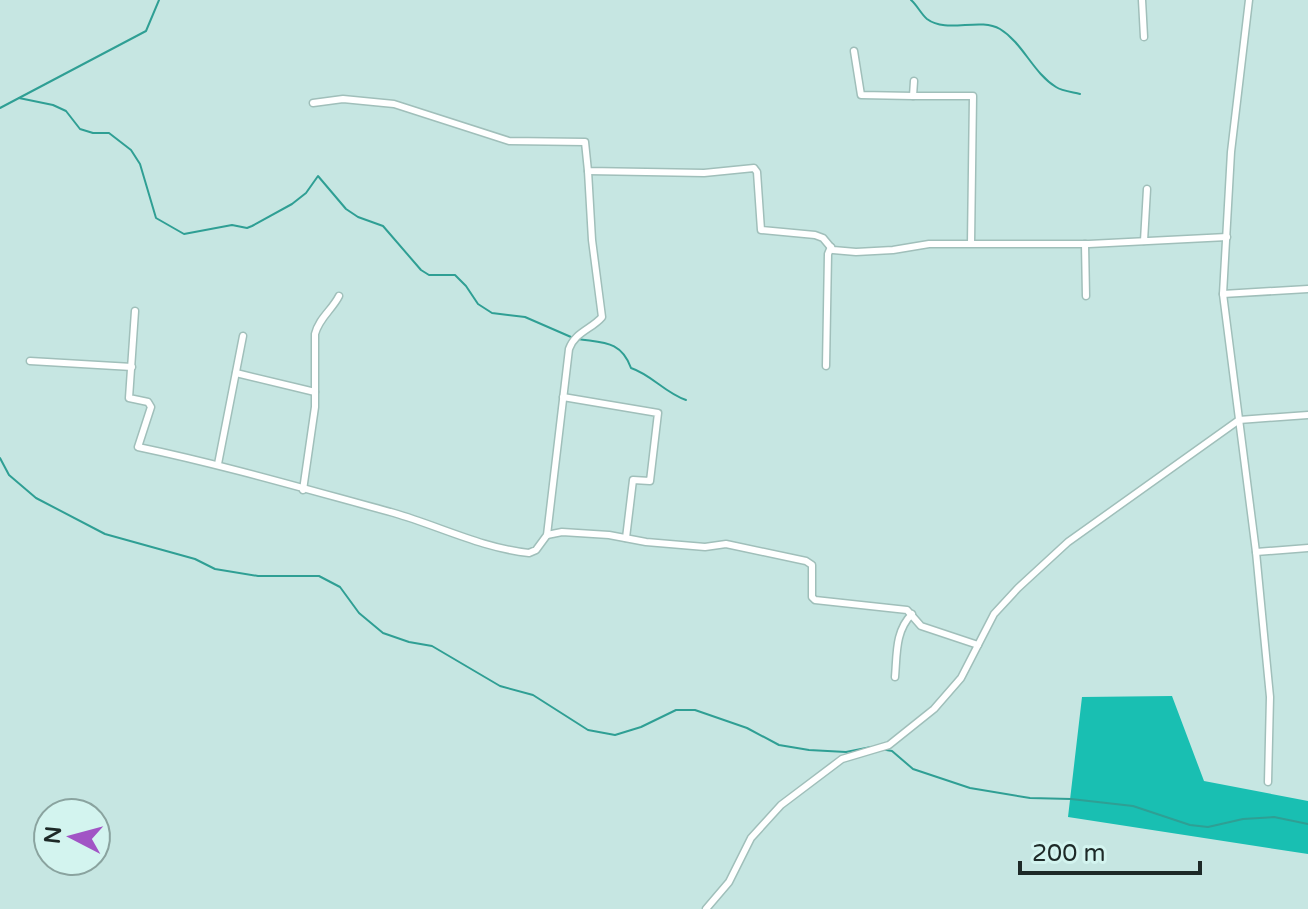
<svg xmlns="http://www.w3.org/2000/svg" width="1308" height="909" font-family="'Varela Round',sans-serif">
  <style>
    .forest { fill: #19bfb2 }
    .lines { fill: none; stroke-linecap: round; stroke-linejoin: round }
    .stream { stroke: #2f9f94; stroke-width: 2 }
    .street-casing { stroke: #a0bfba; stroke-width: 9 }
    .street { stroke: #fff; stroke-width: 6 }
  </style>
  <rect width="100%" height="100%" fill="#c6e6e2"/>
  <path class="forest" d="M 1172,696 L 1204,781 L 1308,801 L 1308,854 L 1068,817 L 1082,697 Z"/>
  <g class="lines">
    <g class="stream">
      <path d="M 911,0 C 917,5 921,14 927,19 C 947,34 979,17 1000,29 C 1023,43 1033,73 1056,87 C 1062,91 1072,92 1080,94"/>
      <path d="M 19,98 L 53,105 L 66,111 L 80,129 L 93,133 L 109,133 L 131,150 L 140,164 L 156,218 L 184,234 L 232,225 L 247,228 L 252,226 L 292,204 L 306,193 L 318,176 L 346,209 L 358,217 L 383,226 L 421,270 L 429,275 L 455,275 L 466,286 L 478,304 L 492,313 L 525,317 L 571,337"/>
      <path d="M 0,108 L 146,31 L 159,0"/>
      <path d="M 578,339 C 602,343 621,340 631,368 C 652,375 665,393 686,400"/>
      <path d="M 0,458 L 9,475 L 36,498 L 105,534 L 195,559 L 215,569 L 258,576 L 319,576 L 340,587 L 359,613 L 383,633 L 409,642 L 432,646 L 500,686 L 533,695 L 588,730 L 615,735 L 641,727 L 676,710 L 695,710 L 747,728 L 779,745 L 809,750 L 846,752 L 871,747"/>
      <path d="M 881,749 L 892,751 L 913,769 L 970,788 L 1030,798 L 1071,799 L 1133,806 L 1190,825 L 1208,827 L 1243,819 L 1274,817 L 1308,824"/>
    </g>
    <g class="street-casing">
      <g id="street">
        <path d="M 1142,0 L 1144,37"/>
        <path d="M 1249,0 L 1231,152 L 1223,294 L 1256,552 L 1270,697 L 1268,782"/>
        <path d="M 854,51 L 861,95 L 913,96"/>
        <path d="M 914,81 L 913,96 L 973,96 L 971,243"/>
        <path d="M 313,103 L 343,99 L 394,104 L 509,141 L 585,142 L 588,171 L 704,173 L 754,168 L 757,172 L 761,230 L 815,235 L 823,238 L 833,250 L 856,252 L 893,250 L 929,244 L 1089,244 L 1227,237"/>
        <path d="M 1144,241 L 1147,189"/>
        <path d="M 1085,244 L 1086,296"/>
        <path d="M 1223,294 L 1308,289"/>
        <path d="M 135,311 L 129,398 L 148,402 L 151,407 L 138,447 C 224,465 309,490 394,513 C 439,526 482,548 529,553 L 536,550 L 547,535 L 569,349 C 575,332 592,329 602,317 L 592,240 L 588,171"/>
        <path d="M 30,361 L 132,367"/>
        <path d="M 826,366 L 828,254 L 831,247"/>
        <path d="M 236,373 L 315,392"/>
        <path d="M 563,397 L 658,413 L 650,481 L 633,480 L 626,538"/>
        <path d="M 218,464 L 243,336"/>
        <path d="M 303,490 L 315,407 L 315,334 C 319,318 332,310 339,296"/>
        <path d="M 547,535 L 562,532 L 609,535 L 646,542 L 705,547 L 726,544 L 806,561 L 812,565 L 812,597 L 815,600 L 907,610 L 921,626 L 978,645"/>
        <path d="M 1256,552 L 1308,548"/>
        <path d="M 895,677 C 897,654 895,631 912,614"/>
        <path d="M 706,909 L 729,882 L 751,838 L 781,805 L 842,759 L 889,745 L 934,709 L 961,678 L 994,614 L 1018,588 L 1068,542 L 1239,420 L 1308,415"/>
      </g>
    </g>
    <use href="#street" class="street"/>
  </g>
  <g transform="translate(72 837) rotate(276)"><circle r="38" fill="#d3f4ef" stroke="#8aa39f" stroke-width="2"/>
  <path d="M0-6L14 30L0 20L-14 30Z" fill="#a154c5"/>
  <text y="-12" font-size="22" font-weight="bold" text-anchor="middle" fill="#1d2927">N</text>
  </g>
  <path d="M1020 861v12h180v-12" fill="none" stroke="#1d2927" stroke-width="4"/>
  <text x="1032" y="861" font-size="24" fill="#1d2927" stroke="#d3f4ef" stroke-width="6" paint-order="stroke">200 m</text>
</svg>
